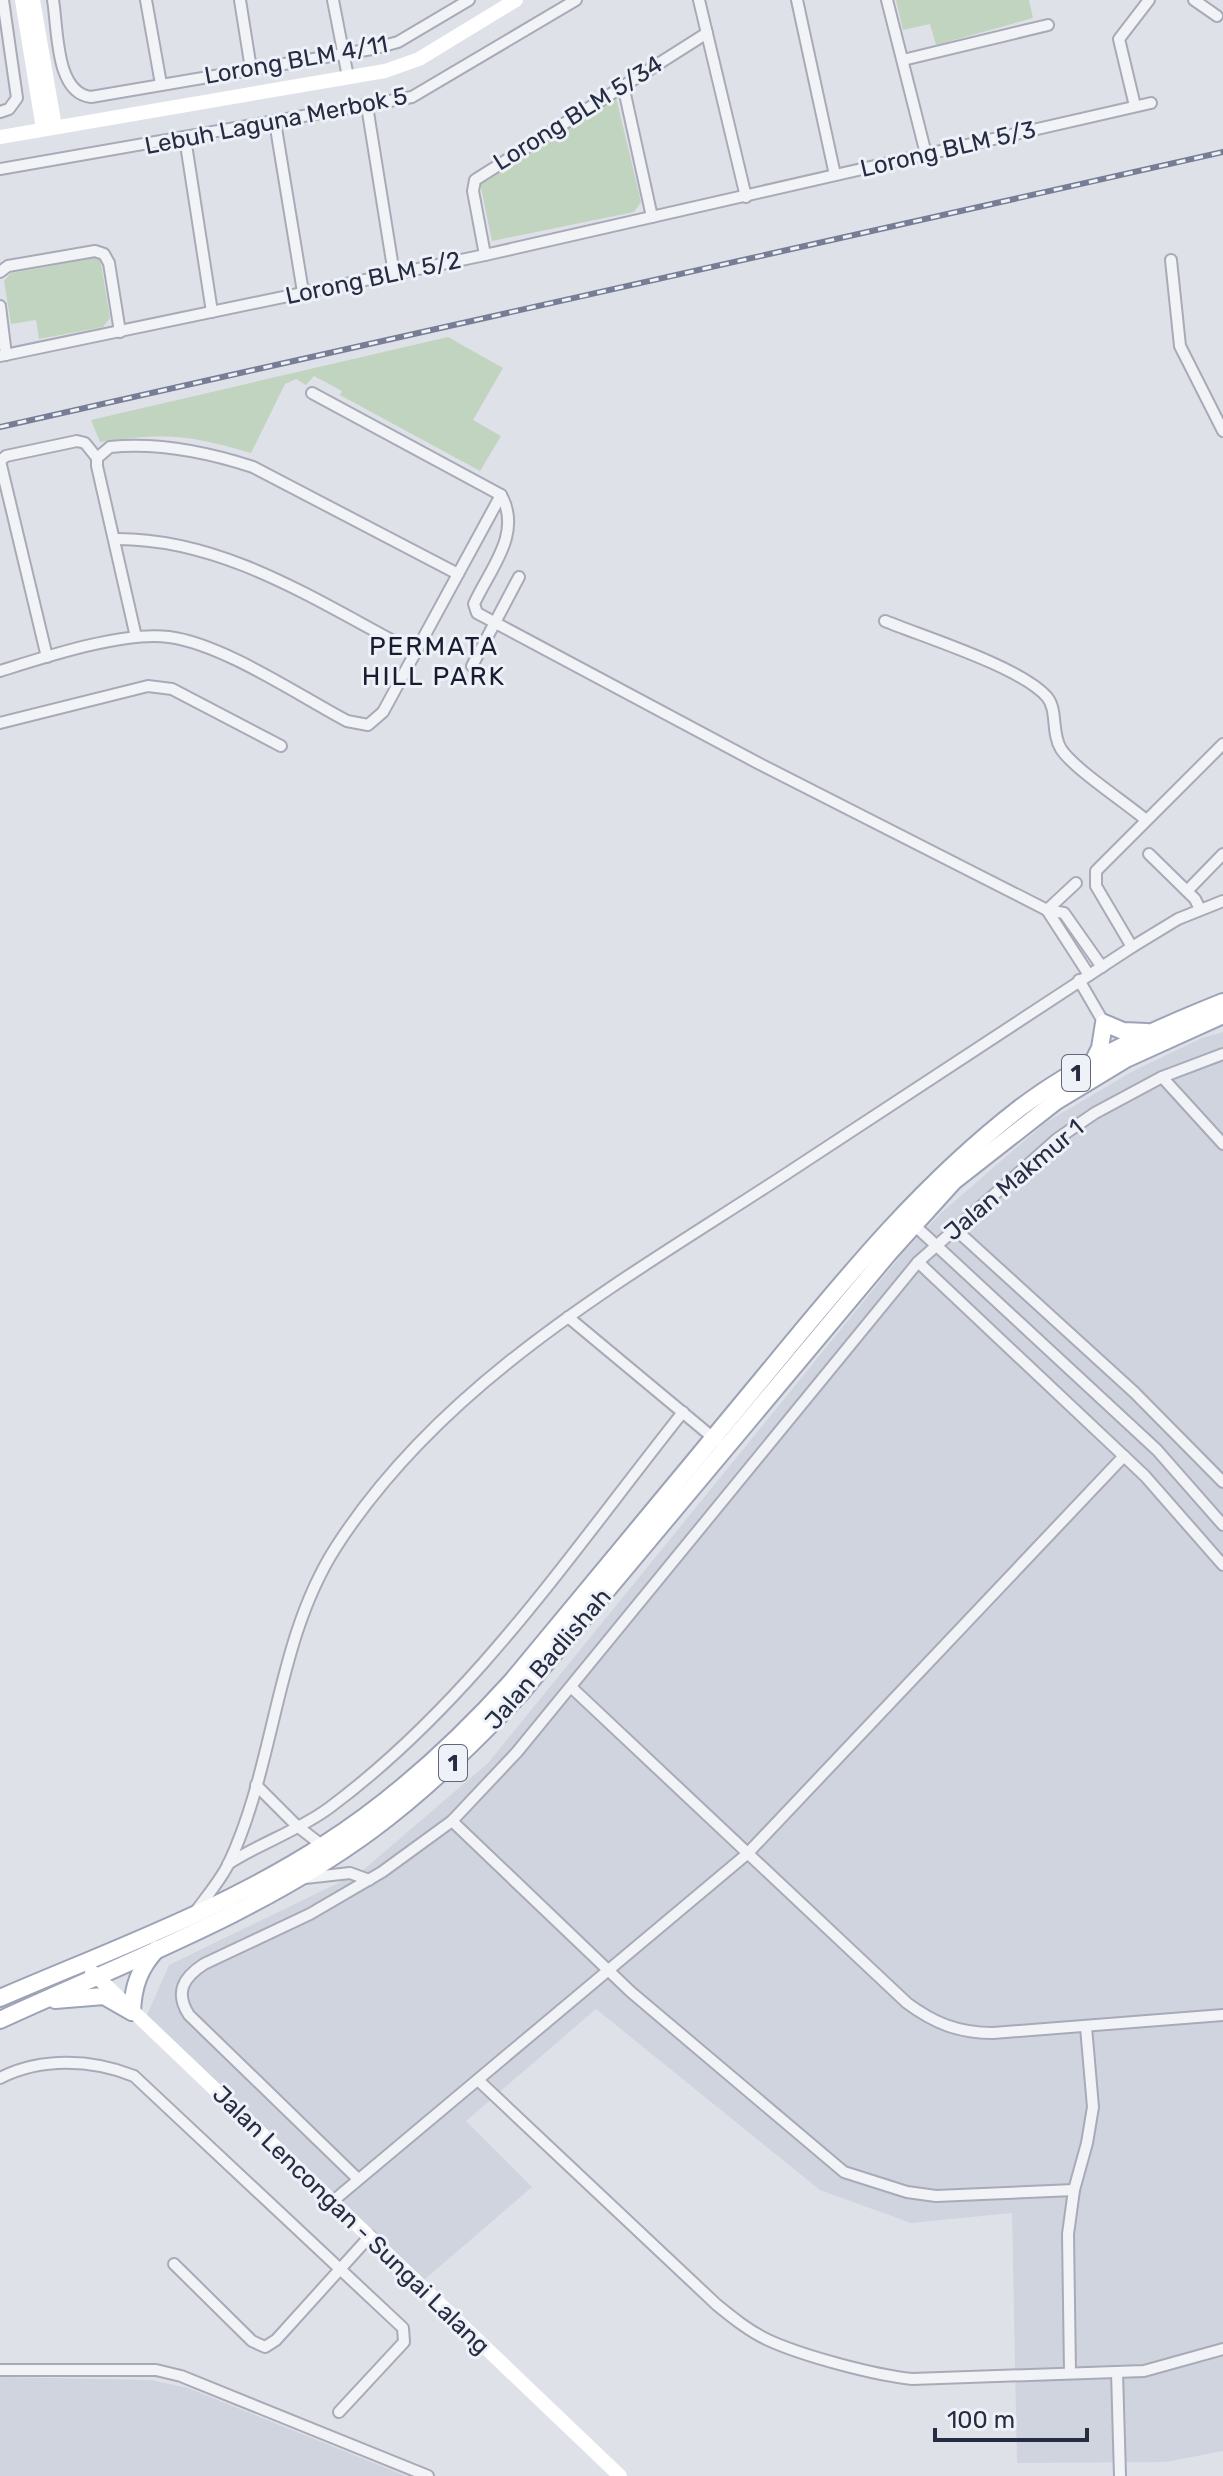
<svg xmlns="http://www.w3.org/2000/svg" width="1223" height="2476" font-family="Rubik,sans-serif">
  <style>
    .built { fill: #d0d4df }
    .green { fill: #c1d4bf }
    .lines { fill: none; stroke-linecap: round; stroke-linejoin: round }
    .street-casing { stroke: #a8abb7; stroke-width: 14 }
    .primary-casing { stroke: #9da3b6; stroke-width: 20 }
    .street { stroke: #f2f3f7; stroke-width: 10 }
    .secondary { stroke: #fff; stroke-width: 14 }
    .primary { stroke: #fff; stroke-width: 16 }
    .rail-casing { stroke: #777d94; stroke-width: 6 }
    .rail { stroke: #eef1f7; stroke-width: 3; stroke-dasharray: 9; stroke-linecap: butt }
    .labels { text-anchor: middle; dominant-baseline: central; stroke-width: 6; stroke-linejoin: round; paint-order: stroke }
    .shield { fill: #eef1f7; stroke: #626778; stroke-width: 2 }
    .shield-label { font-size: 22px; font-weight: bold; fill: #262c42 }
    .street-label { font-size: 24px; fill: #262c42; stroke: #eef1f7 }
    .neighbourhood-label { font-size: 26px; letter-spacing: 2px; fill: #191d32; stroke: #eef1f7 }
  </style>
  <rect width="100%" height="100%" fill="#dfe1e9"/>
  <g class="built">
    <path d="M 1223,1032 L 1223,2451 L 1165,2462 L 1017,2463 L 1012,2213 L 911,2223 L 820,2190 L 596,2009 L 466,2121 L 532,2187 L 417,2286 L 144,2022 L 169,1965 L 361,1872 L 488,1763 L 902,1254 L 941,1213 L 1045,1123 L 1133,1071 L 1202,1038 Z"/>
    <path d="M 0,2377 L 151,2380 L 188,2388 L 406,2476 L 0,2476 Z"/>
  </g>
  <g class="green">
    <path d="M 896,0 L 1029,0 L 1033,18 L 936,45 L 930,24 L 903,30 Z"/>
    <path d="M 616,97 L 641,202 L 634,212 L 492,241 L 480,183 Z"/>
    <path d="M 100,257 L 110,318 L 103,327 L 39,339 L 36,320 L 11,324 L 4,281 L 11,273 Z"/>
    <path d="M 448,337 L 503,368 L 473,420 L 501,436 L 480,471 L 340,395 L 342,391 L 314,376 L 306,385 L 296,379 L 285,384 L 251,453 C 187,434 165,433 100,442 L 91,420 Z"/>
  </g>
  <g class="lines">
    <g class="street-casing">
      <g id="street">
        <path d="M 53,0 C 58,29 55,93 91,97 L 372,49 L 398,42 L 469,0"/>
        <path d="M 146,0 L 161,84"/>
        <path d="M 240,0 L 251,69"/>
        <path d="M 333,0 L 348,77"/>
        <path d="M 699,0 L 746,197"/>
        <path d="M 797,0 L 835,175"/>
        <path d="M 887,0 L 926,154"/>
        <path d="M 1194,0 L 1217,16"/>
        <path d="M 903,60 L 1048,25"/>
        <path d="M 623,85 L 652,217"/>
        <path d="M 367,106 L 394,274"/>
        <path d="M 1135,106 L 1119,39 L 1149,0"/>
        <path d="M 0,112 L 9,109 L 17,98 L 3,0"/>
        <path d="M 275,122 L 303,292"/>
        <path d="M 185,138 L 212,312"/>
        <path d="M 0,169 L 412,97 L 576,0"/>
        <path d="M 485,255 L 473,191 L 475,180 L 707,33"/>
        <path d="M 1171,260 L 1180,346 L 1223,431"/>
        <path d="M 0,272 L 8,266 L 95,251 L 104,254 L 109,263 L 120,332"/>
        <path d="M 0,306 L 6,355"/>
        <path d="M 0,356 L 485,255 L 1151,103"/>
        <path d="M 312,393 L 501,495 C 523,534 489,570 474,604 L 477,613 L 756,762 L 1047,910 L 1064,913 L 1102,967"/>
        <path d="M 115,539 C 226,538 321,604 416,653"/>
        <path d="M 885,621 C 924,637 1021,667 1047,697 C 1058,710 1051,733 1061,749 C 1074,769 1125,802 1146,820"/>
        <path d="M 136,637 L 97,466 L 97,458 L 110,447 C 159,442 207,452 253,467 L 458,574"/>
        <path d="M 47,657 L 0,461 L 6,456 L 77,441 L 85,443 L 97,458"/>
        <path d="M 472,666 L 519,577"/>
        <path d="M 0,671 C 45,657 123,631 169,637 C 223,644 298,695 347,721 L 368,725 L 383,712 L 501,495"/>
        <path d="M 0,723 L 148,686 L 172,689 L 281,746"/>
        <path d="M 1149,854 L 1195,899 L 1200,909"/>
        <path d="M 1187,891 L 1223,854"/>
        <path d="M 1047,910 L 1089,975"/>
        <path d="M 1047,910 L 1076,883"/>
        <path d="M 1132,947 L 1096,886 L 1096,871 L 1223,744"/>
        <path d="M 1079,980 L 1104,1023"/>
        <path d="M 1162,1077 L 1223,1144"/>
        <path d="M 912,1223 L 1157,1450 L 1223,1525"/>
        <path d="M 954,1228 L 1134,1392 L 1223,1482"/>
        <path d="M 918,1262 L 1145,1476 L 1223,1565"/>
        <path d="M 568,1317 L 717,1441"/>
        <path d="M 571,1687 L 907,2003 C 934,2023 958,2033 993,2033 L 1223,2015"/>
        <path d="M 256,1785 L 297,1826 L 323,1846"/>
        <path d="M 452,1821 L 631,1992 L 844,2172 L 907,2192 L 936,2196 L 1074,2190"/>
        <path d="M 228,1864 C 260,1843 298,1831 329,1808 C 472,1702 573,1550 683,1412"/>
        <path d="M 305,1878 L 350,1873 L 369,1880"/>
        <path d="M 196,1911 C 207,1896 219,1882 228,1865 C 276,1764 275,1642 336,1547 C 444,1379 624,1280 786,1174 C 901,1098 1016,1022 1132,947 L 1178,919 L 1223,901"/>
        <path d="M 0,2078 C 41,2057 92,2059 134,2076 L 403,2328 L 404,2342 L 339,2412"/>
        <path d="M 479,2081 L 717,2305 C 733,2318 749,2331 768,2340 C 803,2356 874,2375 912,2379 L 1144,2371 L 1223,2349"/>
        <path d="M 358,2179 L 189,2015 C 174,1992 184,1977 204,1964 L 310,1914 L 382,1872 L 452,1821 L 517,1752 L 918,1262 L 1057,1139 L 1095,1113 L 1162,1077 L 1223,1054"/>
        <path d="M 333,2201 L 747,1854 L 1124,1456"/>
        <path d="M 174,2264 L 252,2341 L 265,2347 L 276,2340 L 370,2236"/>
        <path d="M 0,2370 L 156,2370 L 181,2376 L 428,2476"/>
        <path d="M 1070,2372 L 1068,2234 L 1074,2190 L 1087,2143 L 1093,2107 L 1086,2027"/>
        <path d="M 1117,2372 L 1120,2476"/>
      </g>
    </g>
    <g class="primary-casing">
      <g id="primary">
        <path d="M 1093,1062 L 1100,1048 L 1104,1023 L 1123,1031 L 1147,1032"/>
        <path d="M 0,1998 C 109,1951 225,1909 325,1844 C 395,1799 456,1743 512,1681 C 596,1580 679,1479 763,1378 C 843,1281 920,1185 1020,1108 C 1081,1062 1153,1030 1223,1002"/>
        <path d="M 55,2000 L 104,1996 L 132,2012"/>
        <path d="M 132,2012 C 133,1987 139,1968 157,1949"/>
        <path d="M 0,2020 C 126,1962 261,1912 373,1829 C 427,1789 474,1743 520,1694 L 888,1254 L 954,1181 L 1055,1102 L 1126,1059 L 1223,1015"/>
      </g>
    </g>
    <use href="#street" class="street"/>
    <g class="secondary">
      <path d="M 22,0 L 43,129"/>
      <path d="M 33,0 L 55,127"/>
      <path d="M 0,137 L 385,71 L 419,59 L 516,0"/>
      <path d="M 92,1972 L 620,2476"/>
    </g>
    <use href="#primary" class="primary"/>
    <g class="rail-casing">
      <path id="rail" d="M 0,427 L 1223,152"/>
    </g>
    <use href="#rail" class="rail"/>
  </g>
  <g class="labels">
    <g class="shield">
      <rect x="1062" y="1055" width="28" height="36" rx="6"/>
      <rect x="439" y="1745" width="28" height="36" rx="6"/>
    </g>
    <g class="shield-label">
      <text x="1076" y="1073">1</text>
      <text x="453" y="1763">1</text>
    </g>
    <g class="street-label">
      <text transform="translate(296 60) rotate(-10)">Lorong BLM 4/11</text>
      <text transform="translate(578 113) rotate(-32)">Lorong BLM 5/34</text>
      <text transform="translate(276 121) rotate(-11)">Lebuh Laguna Merbok 5</text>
      <text transform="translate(948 149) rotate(-13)">Lorong BLM 5/3</text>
      <text transform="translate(373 278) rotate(-12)">Lorong BLM 5/2</text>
      <text transform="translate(1014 1180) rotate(-40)">Jalan Makmur 1</text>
      <text transform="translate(548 1659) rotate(-49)">Jalan Badlishah</text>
      <text transform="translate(351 2220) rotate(44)">Jalan Lencongan - Sungai Lalang</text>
    </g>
    <g class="neighbourhood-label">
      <text x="434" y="646">PERMATA<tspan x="434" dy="30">HILL PARK</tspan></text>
    </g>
  </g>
  <path d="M935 2428v12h152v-12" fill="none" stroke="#262c42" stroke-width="4"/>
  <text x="947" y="2428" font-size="24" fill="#262c42" stroke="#eef1f7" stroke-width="6" paint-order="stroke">100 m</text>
</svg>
